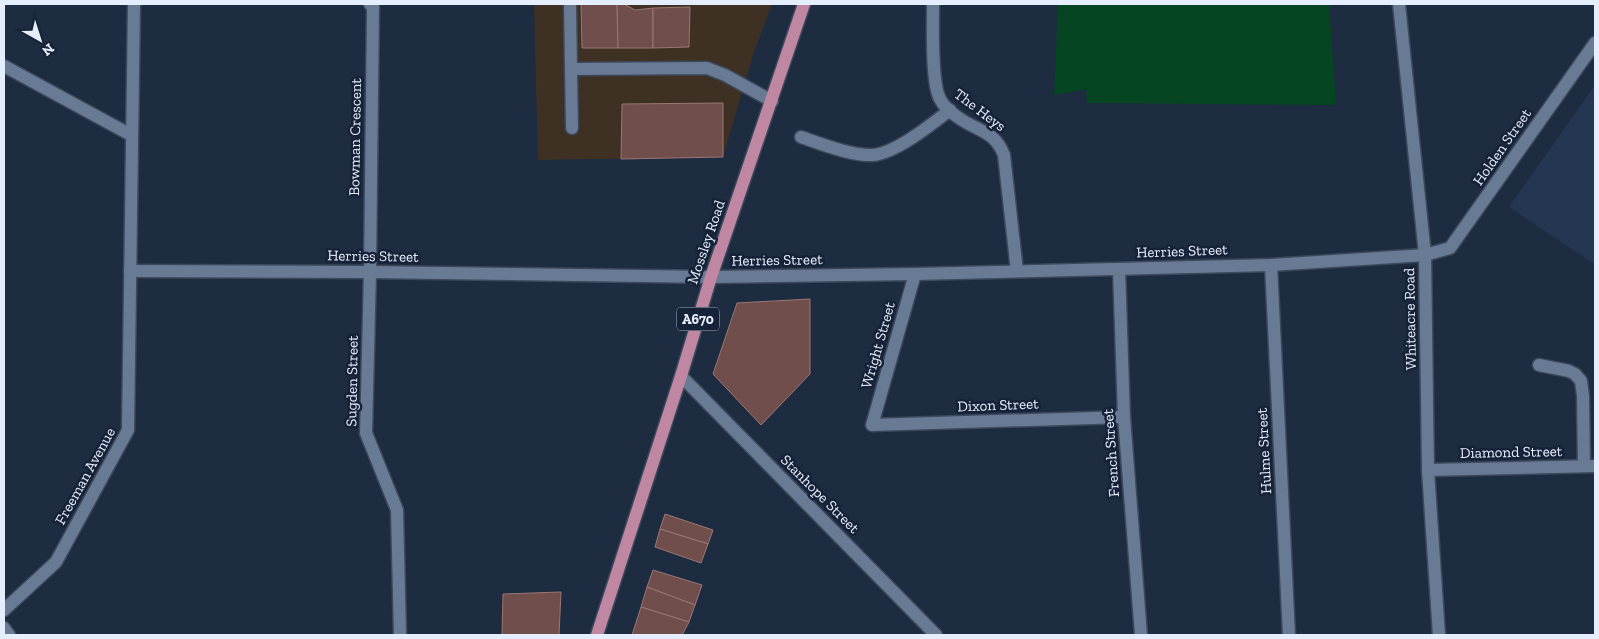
<svg xmlns="http://www.w3.org/2000/svg" width="1599" height="639" font-family="'Zilla Slab',serif">
  <style>
    .built { fill: #253652 }
    .industrial { fill: #3e3023 }
    .green { fill: #064521 }
    .building { fill: #6f4e4c; stroke: #9b7775 }
    .lines { fill: none; stroke-linecap: round; stroke-linejoin: round }
    .service-casing { stroke: #3c485b; stroke-width: 15 }
    .minor-casing { stroke: #3c485b; stroke-width: 15 }
    .secondary-casing { stroke: #3c485b; stroke-width: 15 }
    .primary-casing { stroke: #3c485b; stroke-width: 15 }
    .service { stroke: #697a94; stroke-width: 12 }
    .minor { stroke: #697a94; stroke-width: 12 }
    .secondary { stroke: #697a94; stroke-width: 12 }
    .primary { stroke: #bf87a2; stroke-width: 12 }
    .labels { text-anchor: middle; dominant-baseline: central; stroke-width: 5; stroke-linejoin: round; paint-order: stroke }
    .shield { fill: #152238; stroke: #a7b1c2; stroke-width: 1 }
    .shield-label { font-size: 14px; font-weight: bold; fill: #e5eefd }
    .street-label { font-size: 15px; fill: #e5eefd; stroke: #152238 }
  </style>
  <rect width="100%" height="100%" fill="#1e2c42"/>
  <path class="built" d="M 1595,85 L 1595,260 L 1593,263 L 1509,207 Z"/>
  <path class="industrial" d="M 534,4 L 772,4 L 753,55 L 723,157 L 538,160 Z"/>
  <path class="green" d="M 1058,4 L 1329,4 L 1336,105 L 1087,103 L 1086,89 L 1054,95 Z"/>
  <g class="building">
    <path d="M 581,4 L 617,4 L 618,48 L 582,48 Z"/>
    <path d="M 617,4 L 624,4 L 635,10 L 653,8 L 653,48 L 618,48 Z"/>
    <path d="M 690,7 L 689,47 L 653,48 L 653,8 Z"/>
    <path d="M 723,103 L 723,157 L 621,159 L 622,104 Z"/>
    <path d="M 810,299 L 810,374 L 761,425 L 713,374 L 737,303 Z"/>
    <path d="M 665,514 L 713,530 L 708,544 L 660,529 Z"/>
    <path d="M 660,529 L 708,544 L 701,563 L 655,547 Z"/>
    <path d="M 653,570 L 702,585 L 695,605 L 647,587 Z"/>
    <path d="M 647,587 L 695,605 L 689,622 L 641,607 Z"/>
    <path d="M 561,592 L 559,635 L 502,635 L 503,594 Z"/>
    <path d="M 641,607 L 689,622 L 682,635 L 632,635 Z"/>
  </g>
  <g class="lines">
    <g class="service-casing">
      <g id="service">
        <path d="M 570,4 L 571,69"/>
        <path d="M 572,128 L 571,69 L 707,68 L 725,75 L 772,101"/>
        <path d="M 801,137 C 822,144 851,156 873,155 C 896,153 932,124 950,110"/>
        <path d="M 1539,365 L 1569,371 L 1575,374 L 1581,381 L 1583,396 L 1584,466"/>
      </g>
    </g>
    <g class="minor-casing">
      <g id="minor">
        <path d="M 370,4 L 373,7 L 370,272 L 366,433 L 397,510 L 400,635"/>
        <path d="M 933,4 C 933,24 931,83 940,99 C 944,107 954,115 962,120 C 981,132 995,132 1004,155 L 1017,271"/>
        <path d="M 4,66 L 131,135"/>
        <path d="M 1271,265 L 1289,635"/>
        <path d="M 1119,269 L 1124,417 L 1141,635"/>
        <path d="M 130,271 L 370,272 L 711,277 L 915,274 L 1271,265 L 1425,255 L 1450,248 L 1595,43"/>
        <path d="M 915,274 L 872,425 L 1124,417"/>
        <path d="M 681,376 L 936,635"/>
        <path d="M 1428,470 L 1595,466"/>
        <path d="M 4,610 L 56,562 L 128,430 L 134,4"/>
        <path d="M 4,628 L 9,635"/>
      </g>
    </g>
    <g class="secondary-casing">
      <path id="secondary" d="M 1399,4 L 1425,255 L 1428,470 L 1439,635"/>
    </g>
    <g class="primary-casing">
      <path id="primary" d="M 597,635 L 681,376 L 711,277 L 804,4"/>
    </g>
    <use href="#service" class="service"/>
    <use href="#minor" class="minor"/>
    <use href="#secondary" class="secondary"/>
    <use href="#primary" class="primary"/>
  </g>
  <g class="labels">
    <rect class="shield" x="677" y="307.5" width="42" height="23" rx="4"/>
    <g class="shield-label">
      <text x="698" y="319">A670</text>
    </g>
    <g class="street-label">
      <text transform="translate(980 110) rotate(37)">The Heys</text>
      <text transform="translate(355 137) rotate(-89)">Bowman Crescent</text>
      <text transform="translate(1502 147) rotate(-55)">Holden Street</text>
      <text transform="translate(706 242) rotate(-71)">Mossley Road</text>
      <text transform="translate(1182 251) rotate(-2)">Herries Street</text>
      <text transform="translate(373 256) rotate(1)">Herries Street</text>
      <text transform="translate(777 260) rotate(-1)">Herries Street</text>
      <text transform="translate(1410 319) rotate(-91)">Whiteacre Road</text>
      <text transform="translate(878 345) rotate(-74)">Wright Street</text>
      <text transform="translate(352 381) rotate(-89)">Sugden Street</text>
      <text transform="translate(998 405) rotate(-2)">Dixon Street</text>
      <text transform="translate(1264 451) rotate(-93)">Hulme Street</text>
      <text transform="translate(1511 452) rotate(-1)">Diamond Street</text>
      <text transform="translate(1111 453) rotate(-94)">French Street</text>
      <text transform="translate(85 476) rotate(-61)">Freeman Avenue</text>
      <text transform="translate(820 494) rotate(45)">Stanhope Street</text>
    </g>
  </g>
  <rect width="1599" height="639" fill="none" stroke="#e5eefd" stroke-width="10"/>
  <g transform="translate(40 40) rotate(141)" stroke="#152238" stroke-width="4" paint-order="stroke">
  <path d="M0-4L9 19L0 12L-9 19Z" fill="#e5eefd"/>
  <text y="-8" font-size="14" font-weight="bold" text-anchor="middle" fill="#e5eefd">N</text>
  </g>
</svg>
